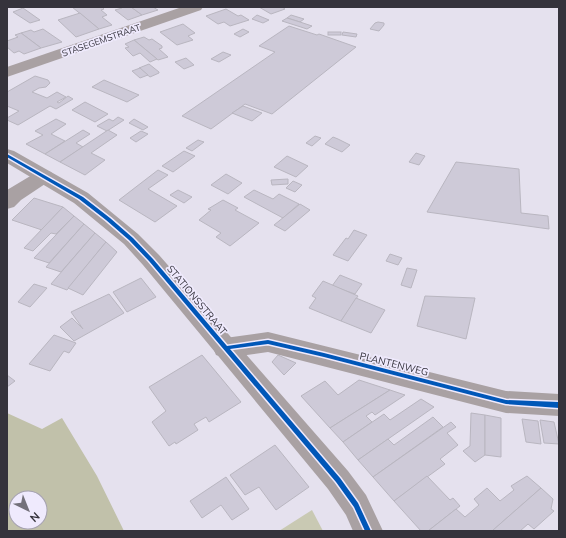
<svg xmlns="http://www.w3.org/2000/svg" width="566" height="538" font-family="Mulish,sans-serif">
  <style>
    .green { fill: #c9c9b3 }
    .forest { fill: #c1c1aa; fill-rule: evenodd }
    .building { fill: #cecad8; stroke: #b9b6c0 }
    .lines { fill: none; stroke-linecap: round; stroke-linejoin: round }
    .minor { fill: #a9a1a3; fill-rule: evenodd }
    .tertiary { fill: #a9a1a3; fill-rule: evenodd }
    .cycleway-casing { stroke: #efeafd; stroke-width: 3 }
    .cycleway { fill: #0057b8; fill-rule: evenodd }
    .labels { text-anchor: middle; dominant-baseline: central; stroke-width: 3.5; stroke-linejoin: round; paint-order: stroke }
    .far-street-label { font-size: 9px; fill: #35333c; stroke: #efeafd }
    .street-label { font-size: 10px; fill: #35333c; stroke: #efeafd }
  </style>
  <rect width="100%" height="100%" fill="#e5e1ee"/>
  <path class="green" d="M 312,510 L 323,531 L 279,531 Z"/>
  <path class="forest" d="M 7,413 L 42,429 L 62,418 L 97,476 L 124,531 L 7,531 ZM 16,498 L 40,498 L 40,522 L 16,522 Z"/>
  <g class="building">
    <path d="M 72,7 L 102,7 L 104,9 L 101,10 L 107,15 L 102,17 L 112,25 L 99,29 Z"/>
    <path d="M 120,7 L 131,7 L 142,15 L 128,20 L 115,10 L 122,8 Z"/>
    <path d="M 131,7 L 153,7 L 158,10 L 142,15 Z"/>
    <path d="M 259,7 L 282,7 L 285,9 L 271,14 Z"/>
    <path d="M 23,8 L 40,20 L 30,23 L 13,12 Z"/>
    <path d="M 226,9 L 238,16 L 241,15 L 249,20 L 230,26 L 224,22 L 218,24 L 206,16 Z"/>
    <path d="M 80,13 L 99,29 L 76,37 L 58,20 Z"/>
    <path d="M 257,15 L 269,20 L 263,23 L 252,19 Z"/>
    <path d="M 291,15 L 304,19 L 300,22 L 287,18 Z"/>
    <path d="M 287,18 L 300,22 L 312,26 L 307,29 L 282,21 Z"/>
    <path d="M 378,22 L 384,23 L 384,25 L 379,31 L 370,29 L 375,23 Z"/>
    <path d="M 183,24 L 195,33 L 188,36 L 193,40 L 177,45 L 160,32 Z"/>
    <path d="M 289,26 L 317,35 L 319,34 L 356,47 L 272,114 L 245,104 L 211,129 L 182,116 L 275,52 L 259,46 Z"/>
    <path d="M 43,29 L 62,42 L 41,48 L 21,33 L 31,30 L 34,32 Z"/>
    <path d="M 243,29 L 249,32 L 240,37 L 234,34 Z"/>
    <rect x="328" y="32" width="13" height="3"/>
    <path d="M 343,32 L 357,34 L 356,37 L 342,35 Z"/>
    <path d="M 21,33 L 41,48 L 24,54 L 19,51 L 14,53 L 7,47 L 7,41 L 18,37 L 15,35 Z"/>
    <path d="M 144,37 L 149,40 L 152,39 L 162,46 L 162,48 L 159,49 L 168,57 L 158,60 L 134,40 Z"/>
    <path d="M 134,40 L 157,59 L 150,62 L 140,53 L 133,56 L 125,48 L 129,47 L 125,44 Z"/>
    <path d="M 223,52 L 231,55 L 219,62 L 211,59 Z"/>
    <path d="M 186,58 L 194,65 L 184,69 L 175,62 Z"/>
    <path d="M 149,64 L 159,72 L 159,73 L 150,77 L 139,68 Z"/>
    <path d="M 140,68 L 148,75 L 140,78 L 132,71 Z"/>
    <path d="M 35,76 L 48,80 L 50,83 L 46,87 L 39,88 L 32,92 L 47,98 L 57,92 L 66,97 L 57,102 L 59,103 L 68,96 L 73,99 L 56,109 L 50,106 L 18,125 L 7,120 L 7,118 L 19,111 L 7,106 L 7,92 Z"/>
    <path d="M 104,80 L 139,95 L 127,102 L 92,87 Z"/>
    <path d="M 85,102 L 108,114 L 95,122 L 72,110 Z"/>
    <path d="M 243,106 L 262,113 L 252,121 L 232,113 Z"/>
    <path d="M 118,117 L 124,120 L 107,131 L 97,126 L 109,119 L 113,121 Z"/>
    <path d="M 56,119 L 66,124 L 51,134 L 65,141 L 45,154 L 26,144 L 43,135 L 35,131 Z"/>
    <path d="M 134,119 L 148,127 L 143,130 L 129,123 Z"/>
    <path d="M 83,130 L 90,134 L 76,143 L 83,147 L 60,162 L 45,154 Z"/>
    <path d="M 108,130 L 117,135 L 91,153 L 105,160 L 85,175 L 60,162 Z"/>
    <path d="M 141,131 L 148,134 L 136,142 L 130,138 Z"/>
    <path d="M 315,136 L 321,138 L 312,146 L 306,143 Z"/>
    <path d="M 333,137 L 338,139 L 350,145 L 342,152 L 325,144 Z"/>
    <path d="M 198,140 L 204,142 L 192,151 L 186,148 Z"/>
    <path d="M 184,151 L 195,156 L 173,172 L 162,166 Z"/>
    <path d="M 416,153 L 425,156 L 419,165 L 409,162 Z"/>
    <path d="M 287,156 L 308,166 L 296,177 L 274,167 Z"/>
    <path d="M 456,162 L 519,169 L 521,213 L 548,216 L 549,229 L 427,212 Z"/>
    <path d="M 158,170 L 168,175 L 148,189 L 177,206 L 155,222 L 119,200 Z"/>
    <path d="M 226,174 L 242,183 L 228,194 L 211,185 Z"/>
    <path d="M 288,179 L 288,184 L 272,185 L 271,180 Z"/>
    <path d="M 293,181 L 302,185 L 295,192 L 286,188 Z"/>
    <path d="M 178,190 L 192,197 L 184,203 L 170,195 Z"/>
    <path d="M 254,190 L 273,199 L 279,194 L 299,204 L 283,218 L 244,197 Z"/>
    <path d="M 34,198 L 63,207 L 42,230 L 12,220 Z"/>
    <path d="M 223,200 L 238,208 L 235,210 L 259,223 L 230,246 L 216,237 L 221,233 L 199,220 L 211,210 L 208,209 Z"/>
    <path d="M 300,204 L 310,210 L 285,231 L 274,225 Z"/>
    <path d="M 63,207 L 74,216 L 56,234 L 51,233 L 33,251 L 24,248 Z"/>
    <path d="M 74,216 L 84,224 L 49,263 L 34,258 Z"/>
    <path d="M 84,224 L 95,233 L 61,272 L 46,267 Z"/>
    <path d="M 354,230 L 367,235 L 348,261 L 333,255 L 346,238 L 348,239 Z"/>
    <path d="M 95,233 L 106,242 L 67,290 L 51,284 Z"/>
    <path d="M 106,242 L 117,252 L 83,295 L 68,288 Z"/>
    <path d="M 390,254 L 402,258 L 398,265 L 386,261 Z"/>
    <path d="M 407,268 L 417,270 L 411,288 L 401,285 Z"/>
    <path d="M 340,275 L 362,284 L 355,294 L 332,286 Z"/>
    <path d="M 141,278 L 156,297 L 127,312 L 113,292 Z"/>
    <path d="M 323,281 L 358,296 L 341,321 L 309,308 L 316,298 L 312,296 Z"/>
    <path d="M 34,284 L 47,288 L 30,307 L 18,302 Z"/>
    <path d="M 109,294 L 124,313 L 74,341 L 60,327 L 72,318 L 83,329 L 71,312 Z"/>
    <path d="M 425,296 L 475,298 L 466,339 L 417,326 Z"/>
    <path d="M 356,298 L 385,310 L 371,333 L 341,321 Z"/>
    <path d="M 54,335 L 76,343 L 69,353 L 64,351 L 50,371 L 29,364 Z"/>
    <path d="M 202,355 L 241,402 L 209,422 L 206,417 L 194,424 L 198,430 L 176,444 L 175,442 L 169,446 L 152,422 L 166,411 L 149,387 Z"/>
    <path d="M 278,355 L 296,363 L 284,375 L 272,362 Z"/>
    <path d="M 7,375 L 15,381 L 7,387 Z"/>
    <path d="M 359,380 L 390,390 L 330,428 L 301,396 L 325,381 L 338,395 Z"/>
    <path d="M 390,390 L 405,395 L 375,415 L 372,412 L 366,416 L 372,422 L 343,442 L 330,428 Z"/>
    <path d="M 421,399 L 434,407 L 358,460 L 343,442 L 384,414 L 390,420 Z"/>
    <path d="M 471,413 L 485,415 L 485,455 L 475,462 L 463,451 L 470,446 Z"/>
    <path d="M 485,415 L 501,418 L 501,457 L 485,455 Z"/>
    <path d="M 433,417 L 443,427 L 373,477 L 358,460 L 388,439 L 394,445 Z"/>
    <path d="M 522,419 L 538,421 L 541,444 L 526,442 Z"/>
    <path d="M 540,420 L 554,422 L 559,444 L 544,443 Z"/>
    <path d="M 451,422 L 456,427 L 447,433 L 458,445 L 440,459 L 445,464 L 394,501 L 373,477 Z"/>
    <path d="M 275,445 L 309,487 L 276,510 L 259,487 L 245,495 L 230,475 Z"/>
    <path d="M 427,476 L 450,500 L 453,498 L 460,506 L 428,531 L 421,531 L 394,501 Z"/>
    <path d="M 527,476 L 541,488 L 492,531 L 428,531 L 456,509 L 465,517 L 479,505 L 474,499 L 487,488 L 500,501 L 514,490 L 511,486 Z"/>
    <path d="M 226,477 L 249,509 L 232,520 L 221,505 L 202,518 L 190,501 Z"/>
    <path d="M 541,488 L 553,499 L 551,509 L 554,511 L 534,529 L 528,524 L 520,531 L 492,531 Z"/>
  </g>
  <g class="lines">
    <g class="minor">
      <path d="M 44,170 L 51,172 L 54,176 L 51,180 L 21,200 L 14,207 L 7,209 L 7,190 L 37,172 Z"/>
      <path d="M 268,332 L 506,391 L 559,394 L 559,416 L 506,413 L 268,352 L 225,358 L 216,355 L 213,348 L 216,341 L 225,338 Z"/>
    </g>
    <g class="tertiary">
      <path d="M 182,7 L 203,7 L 201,10 L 7,77 L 7,67 Z"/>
      <path d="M 7,149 L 14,151 L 88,193 L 138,234 L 159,255 L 348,471 L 366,495 L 383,531 L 353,531 L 346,515 L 328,489 L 143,265 L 124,244 L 74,203 L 7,163 Z"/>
    </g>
    <g class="cycleway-casing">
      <path id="cycleway" d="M 7,154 L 83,197 L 110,218 L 133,238 L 153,259 L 227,346 L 268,340 L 324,353 L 506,400 L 559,402 L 559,408 L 506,404 L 324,357 L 268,344 L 230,349 L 340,478 L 358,503 L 371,531 L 365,531 L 354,507 L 336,482 L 149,261 L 129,240 L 106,220 L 79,199 L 7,157 Z"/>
    </g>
    <use href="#cycleway" class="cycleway"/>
  </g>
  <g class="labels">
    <g class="far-street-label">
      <text transform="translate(101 40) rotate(-19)">STASEGEMSTRAAT</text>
    </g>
    <g class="street-label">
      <text transform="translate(197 300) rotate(50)">STATIONSSTRAAT</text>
      <text transform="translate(394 364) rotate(14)">PLANTENWEG</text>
    </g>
  </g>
  <rect width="566" height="538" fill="none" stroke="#35333c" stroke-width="16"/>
  <g transform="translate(28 510) rotate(137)"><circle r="19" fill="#efeafd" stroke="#a5a1b0"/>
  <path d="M0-3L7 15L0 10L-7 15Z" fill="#73707a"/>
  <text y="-6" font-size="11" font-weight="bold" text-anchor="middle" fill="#35333c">N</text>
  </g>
</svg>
